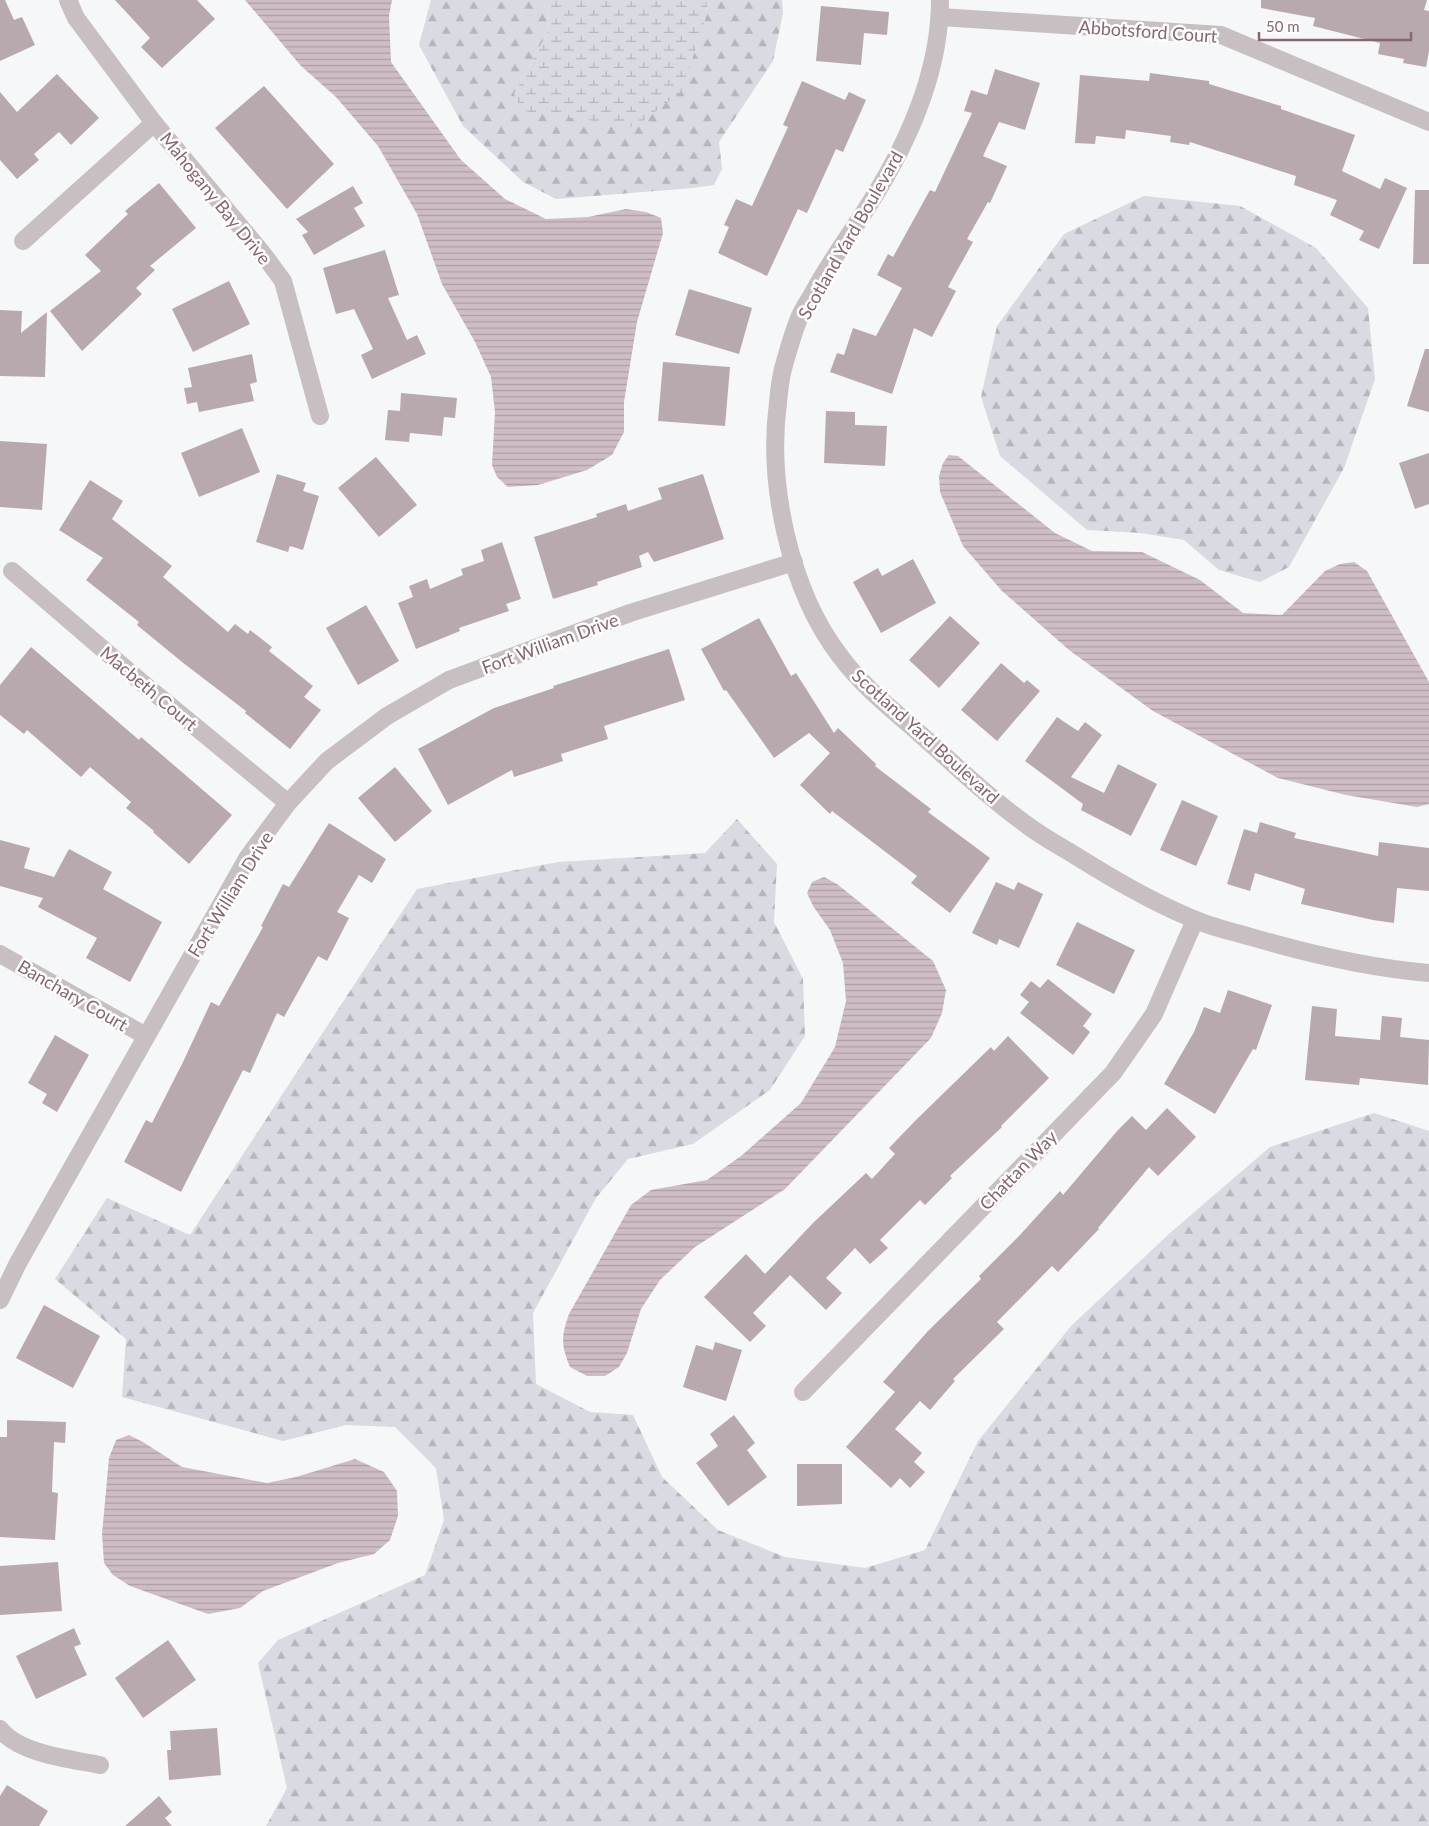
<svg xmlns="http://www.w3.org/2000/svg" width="1429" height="1826" font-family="Lato,sans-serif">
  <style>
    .forest { fill: url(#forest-firs) }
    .wetland { fill: url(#wetland-marsh) }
    .water { fill: url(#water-rules) }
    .building { fill: #b8a9af }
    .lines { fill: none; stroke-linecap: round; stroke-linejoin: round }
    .street { stroke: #c8bfc2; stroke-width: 18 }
    .labels { text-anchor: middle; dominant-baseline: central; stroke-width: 5; stroke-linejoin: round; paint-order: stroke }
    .street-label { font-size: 18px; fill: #876671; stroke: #fff }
  </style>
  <defs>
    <pattern id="forest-firs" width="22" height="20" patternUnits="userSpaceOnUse" patternTransform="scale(1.25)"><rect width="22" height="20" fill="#d9dae2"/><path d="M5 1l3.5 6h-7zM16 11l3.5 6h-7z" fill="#b6b5bc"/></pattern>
    <pattern id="wetland-marsh" width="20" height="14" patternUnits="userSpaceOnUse" patternTransform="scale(1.25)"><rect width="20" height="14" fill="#d9dae2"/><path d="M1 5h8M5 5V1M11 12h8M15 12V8" fill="none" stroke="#b6b5bc"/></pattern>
    <pattern id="water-rules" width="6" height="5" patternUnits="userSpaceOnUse" patternTransform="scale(1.25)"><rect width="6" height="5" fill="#cebdc6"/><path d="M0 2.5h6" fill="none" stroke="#ad9da5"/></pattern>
  </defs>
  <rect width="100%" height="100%" fill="#f5f7f8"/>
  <g class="forest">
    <path d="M 431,0 L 549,0 L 548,32 L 514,94 L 708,11 L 706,0 L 782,0 L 783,13 L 773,61 L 719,142 L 722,169 L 714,185 L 693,188 L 556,199 L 523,182 L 463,126 L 419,45 Z"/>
    <path d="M 1144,196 L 1240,206 L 1316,248 L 1368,308 L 1375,379 L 1344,468 L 1289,567 L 1260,582 L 1219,570 L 1184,540 L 1141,533 L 1087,530 L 1000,456 L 981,397 L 997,326 L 1064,234 Z"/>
    <path d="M 737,819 L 777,864 L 774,922 L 803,979 L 805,1036 L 770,1090 L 693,1144 L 628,1159 L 596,1198 L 533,1313 L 536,1384 L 590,1412 L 633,1415 L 662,1477 L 718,1530 L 785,1557 L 865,1568 L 925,1550 L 978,1441 L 1071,1326 L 1170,1233 L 1270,1147 L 1374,1113 L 1429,1131 L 1429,1826 L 266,1826 L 287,1788 L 258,1663 L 278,1640 L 425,1575 L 444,1520 L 436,1468 L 395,1427 L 346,1425 L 283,1441 L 122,1397 L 126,1339 L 55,1279 L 107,1198 L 190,1235 L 417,889 L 558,862 L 705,853 Z"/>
  </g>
  <path class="wetland" d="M 549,0 L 706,0 L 708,11 L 682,91 L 635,127 L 523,111 L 514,94 L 548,32 Z"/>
  <g class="water">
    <path d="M 245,0 L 392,0 L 389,16 L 391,62 L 461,160 L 505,199 L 546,219 L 588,217 L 626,209 L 646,212 L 661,218 L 663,233 L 637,322 L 624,402 L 624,432 L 612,455 L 587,470 L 538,485 L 508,487 L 497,477 L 492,465 L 495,412 L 491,377 L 475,342 L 442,284 L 417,214 L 378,146 L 336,97 L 301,66 Z"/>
    <path d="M 949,455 L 958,456 L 1055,533 L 1092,551 L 1142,552 L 1200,580 L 1243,613 L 1282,615 L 1325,571 L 1340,564 L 1354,562 L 1367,571 L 1429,682 L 1429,804 L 1417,807 L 1346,795 L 1278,778 L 1153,711 L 1069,650 L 1002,591 L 963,546 L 940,492 L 939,476 L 943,463 Z"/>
    <path d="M 824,877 L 837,884 L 933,961 L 946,990 L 942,1013 L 931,1038 L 785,1189 L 695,1247 L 660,1280 L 641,1309 L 627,1353 L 619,1367 L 605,1376 L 587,1376 L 570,1367 C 561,1345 561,1337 569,1314 L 631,1205 L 651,1190 L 707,1180 L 741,1156 L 801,1103 L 835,1047 L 846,1001 L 843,963 L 830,930 L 813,906 L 807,893 L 812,882 Z"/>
    <path d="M 129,1435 L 143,1442 L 182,1467 L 267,1483 L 296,1477 L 355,1459 L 384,1472 L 397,1491 L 398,1516 L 390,1540 L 374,1554 L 338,1563 L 263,1591 L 240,1608 L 208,1614 L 130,1586 L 113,1575 L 104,1563 L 102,1534 L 109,1458 L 116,1440 Z"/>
  </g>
  <g class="building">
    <path d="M 0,0 L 5,0 L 14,20 L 22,17 L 35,45 L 0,61 Z"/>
    <path d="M 115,0 L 197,0 L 215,19 L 162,68 L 141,47 L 150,38 Z"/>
    <path d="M 1261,0 L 1427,0 L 1424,10 L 1429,11 L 1429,51 L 1426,67 L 1403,63 L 1404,59 L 1378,54 L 1380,43 L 1313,26 L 1315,18 L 1261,8 Z"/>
    <path d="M 821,6 L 889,12 L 887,35 L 864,33 L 861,65 L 816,61 Z"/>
    <path d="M 995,69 L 1040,83 L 1025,130 L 999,122 L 983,156 L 1007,166 L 990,203 L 988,202 L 967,239 L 973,242 L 948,287 L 956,291 L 932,337 L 914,328 L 892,394 L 830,372 L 837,353 L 844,355 L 853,328 L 876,336 L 902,288 L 877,275 L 888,254 L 893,257 L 930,190 L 935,192 L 972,113 L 964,111 L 971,90 L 987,95 Z"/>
    <path d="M 1150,73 L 1209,81 L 1209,84 L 1281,106 L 1281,109 L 1355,135 L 1342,171 L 1380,189 L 1385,178 L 1407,188 L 1379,249 L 1359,240 L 1364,231 L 1330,215 L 1337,200 L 1294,185 L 1296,176 L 1190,142 L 1189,145 L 1170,142 L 1171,136 L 1126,130 L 1125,139 L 1096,136 L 1095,144 L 1075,143 L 1080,75 L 1149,81 Z"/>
    <path d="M 57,74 L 99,118 L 71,145 L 59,132 L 34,154 L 39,160 L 17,179 L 0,160 L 0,92 L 17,112 Z"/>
    <path d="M 802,81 L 845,100 L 849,92 L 866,100 L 843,152 L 836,149 L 807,213 L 798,209 L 767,276 L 718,253 L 729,227 L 724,225 L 736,199 L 752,206 L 788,127 L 783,125 Z"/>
    <path d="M 264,86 L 334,164 L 287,209 L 215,128 Z"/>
    <path d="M 159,183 L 196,228 L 150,266 L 155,270 L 136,288 L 142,294 L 82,351 L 50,311 L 101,271 L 85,255 L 128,214 L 125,211 Z"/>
    <path d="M 353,186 L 363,203 L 354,208 L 365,226 L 314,255 L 302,235 L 308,232 L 296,219 Z"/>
    <path d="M 1415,190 L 1429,190 L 1429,264 L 1413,264 Z"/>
    <path d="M 385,250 L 399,295 L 388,298 L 407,340 L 417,335 L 426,354 L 372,379 L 361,355 L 373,349 L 354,309 L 336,314 L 323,268 Z"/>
    <path d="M 229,281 L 250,324 L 193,352 L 172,309 Z"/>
    <path d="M 689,289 L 752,308 L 739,354 L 675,335 Z"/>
    <path d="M 0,310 L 22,311 L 21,333 L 47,312 L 45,377 L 0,376 Z"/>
    <path d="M 1425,349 L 1429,349 L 1429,412 L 1407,406 Z"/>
    <path d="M 252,354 L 257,382 L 250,384 L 254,401 L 199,412 L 197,402 L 187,404 L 184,388 L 192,387 L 188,368 Z"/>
    <path d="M 663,362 L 730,367 L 725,426 L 658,421 Z"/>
    <path d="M 401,393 L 457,398 L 455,418 L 444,417 L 442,436 L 410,433 L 409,442 L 385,440 L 388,410 L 400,411 Z"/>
    <path d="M 826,411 L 855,412 L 855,425 L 887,426 L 885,466 L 824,463 Z"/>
    <path d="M 242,428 L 260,472 L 199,497 L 181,453 Z"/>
    <path d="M 0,441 L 47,444 L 42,510 L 0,507 Z"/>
    <path d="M 1429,453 L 1429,504 L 1415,509 L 1399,463 Z"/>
    <path d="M 376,457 L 417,505 L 379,537 L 338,488 Z"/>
    <path d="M 277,474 L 306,483 L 303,491 L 319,496 L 303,550 L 290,546 L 288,552 L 256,542 Z"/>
    <path d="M 703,474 L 724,539 L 654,562 L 648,552 L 639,556 L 642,567 L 597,582 L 598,585 L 553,599 L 534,537 L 597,517 L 596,514 L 626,504 L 628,511 L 662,499 L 658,488 Z"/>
    <path d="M 90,480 L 123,501 L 112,519 L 172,566 L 163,577 L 228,632 L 235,624 L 248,634 L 250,630 L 272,647 L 269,651 L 313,686 L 304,697 L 321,710 L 290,749 L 245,713 L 246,711 L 182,662 L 137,625 L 139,622 L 86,580 L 103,558 L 59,530 Z"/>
    <path d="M 502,542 L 521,599 L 506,604 L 509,611 L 459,628 L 460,631 L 416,649 L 398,603 L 413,597 L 409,586 L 427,579 L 430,589 L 463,575 L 461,569 L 484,561 L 481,550 Z"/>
    <path d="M 913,559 L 936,603 L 881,633 L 853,582 L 878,568 L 882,576 Z"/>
    <path d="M 366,605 L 399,661 L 358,685 L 326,628 Z"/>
    <path d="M 950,616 L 980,643 L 939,688 L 909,660 Z"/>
    <path d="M 759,618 L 791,676 L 796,673 L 834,733 L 838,728 L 876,764 L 875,766 L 931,809 L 928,812 L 990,858 L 950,913 L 911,883 L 917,876 L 832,811 L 830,814 L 800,785 L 830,753 L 809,733 L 774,758 L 726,690 L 724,691 L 701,649 Z"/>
    <path d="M 31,647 L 139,740 L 141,737 L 232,815 L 189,864 L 153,832 L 154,831 L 126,808 L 131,802 L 90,767 L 81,777 L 27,730 L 24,734 L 0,715 L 0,685 Z"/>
    <path d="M 669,649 L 685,700 L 604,726 L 608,739 L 561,754 L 563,761 L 514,777 L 512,770 L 448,805 L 418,749 L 494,708 L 554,688 L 553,686 Z"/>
    <path d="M 1001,663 L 1024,683 L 1027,680 L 1040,691 L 997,741 L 961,710 Z"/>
    <path d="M 1057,717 L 1078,731 L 1085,722 L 1102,735 L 1071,777 L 1104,793 L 1118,764 L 1157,784 L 1131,836 L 1081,810 L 1083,804 L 1025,761 Z"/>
    <path d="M 395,767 L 432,811 L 395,842 L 358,798 Z"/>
    <path d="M 1182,800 L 1218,816 L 1196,866 L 1160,850 Z"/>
    <path d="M 1260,822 L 1296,833 L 1294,838 L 1378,856 L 1379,842 L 1429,848 L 1429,891 L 1397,888 L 1394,923 L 1373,920 L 1301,904 L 1305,889 L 1255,873 L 1250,891 L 1227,884 L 1244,829 L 1257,833 Z"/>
    <path d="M 329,823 L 386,859 L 372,883 L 359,875 L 337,912 L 349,918 L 327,961 L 318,956 L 284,1017 L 277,1013 L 250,1073 L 243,1070 L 181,1192 L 124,1162 L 146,1120 L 152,1123 L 183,1062 L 211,1002 L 219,1006 L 263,927 L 261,926 L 283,884 L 289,887 Z"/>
    <path d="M 0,840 L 30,848 L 24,868 L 54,877 L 69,849 L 112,872 L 103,889 L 162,922 L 130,982 L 86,958 L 97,938 L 38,907 L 43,898 L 0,886 Z"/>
    <path d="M 996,882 L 1014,890 L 1018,882 L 1043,894 L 1019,948 L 999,939 L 997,945 L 972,933 Z"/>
    <path d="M 1077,922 L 1135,950 L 1114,994 L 1056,965 Z"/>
    <path d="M 1048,979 L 1092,1014 L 1083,1026 L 1090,1032 L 1073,1055 L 1020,1013 L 1029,1002 L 1020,995 L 1031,981 L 1040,988 Z"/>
    <path d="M 1228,990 L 1272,1005 L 1256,1050 L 1253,1049 L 1215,1114 L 1164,1084 L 1194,1032 L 1204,1007 L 1220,1013 Z"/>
    <path d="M 1312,1006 L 1337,1009 L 1335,1036 L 1380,1040 L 1382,1016 L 1402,1018 L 1400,1037 L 1429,1040 L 1428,1085 L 1360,1078 L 1359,1085 L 1305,1080 Z"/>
    <path d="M 55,1035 L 89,1055 L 57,1112 L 42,1103 L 47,1094 L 28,1083 Z"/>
    <path d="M 1008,1036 L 1049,1078 L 1001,1126 L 1002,1127 L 950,1176 L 952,1178 L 925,1205 L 920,1200 L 880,1240 L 888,1248 L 870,1264 L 855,1248 L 826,1278 L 842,1293 L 826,1310 L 790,1275 L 753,1313 L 766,1326 L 750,1342 L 704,1297 L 746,1254 L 765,1274 L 813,1223 L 866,1173 L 872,1179 L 895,1154 L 889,1148 L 916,1120 L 991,1047 L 994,1051 Z"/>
    <path d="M 1167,1108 L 1196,1137 L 1158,1176 L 1149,1167 L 1098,1228 L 1099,1229 L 1058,1272 L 1052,1266 L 997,1322 L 1004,1329 L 953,1379 L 955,1381 L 930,1410 L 920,1401 L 895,1429 L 922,1453 L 914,1462 L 925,1472 L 910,1488 L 900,1478 L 891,1488 L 846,1447 L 895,1392 L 883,1382 L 928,1331 L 981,1279 L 979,1276 L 1019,1236 L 1060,1191 L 1063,1195 L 1118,1130 L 1132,1116 L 1146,1130 Z"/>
    <path d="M 44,1305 L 100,1336 L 73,1388 L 16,1358 Z"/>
    <path d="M 715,1342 L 742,1350 L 726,1401 L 683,1387 L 696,1345 L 713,1350 Z"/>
    <path d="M 734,1415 L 755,1443 L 747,1450 L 767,1477 L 728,1506 L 696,1463 L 718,1446 L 710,1434 Z"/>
    <path d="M 7,1420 L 66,1422 L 65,1443 L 54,1442 L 52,1492 L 58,1493 L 55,1540 L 0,1537 L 0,1437 L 7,1437 Z"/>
    <path d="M 797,1464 L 842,1464 L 842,1504 L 797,1506 Z"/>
    <path d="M 58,1562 L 62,1611 L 0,1615 L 0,1566 Z"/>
    <path d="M 74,1628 L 81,1644 L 74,1647 L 87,1675 L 36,1699 L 16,1656 Z"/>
    <path d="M 168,1640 L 196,1680 L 143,1718 L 115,1678 Z"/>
    <path d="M 217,1728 L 221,1775 L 169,1780 L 167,1750 L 171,1750 L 170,1731 Z"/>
    <path d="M 7,1785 L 48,1811 L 39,1826 L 0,1826 L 0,1796 Z"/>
    <path d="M 159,1796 L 172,1812 L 165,1818 L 172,1826 L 125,1826 Z"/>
  </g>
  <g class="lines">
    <g class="street">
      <path d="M 68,0 L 76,18 L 154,123 L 263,254 L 283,281 L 320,416"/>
      <path d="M 940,0 C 940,72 908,143 870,203 C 852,232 831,260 814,291 C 810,299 804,307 800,316 C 793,332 788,351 783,369 C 780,380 779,392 778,403 C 767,484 790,591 840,656 C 862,686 893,710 920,734 C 955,765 989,798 1027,825 C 1040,835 1054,843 1068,851 C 1108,876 1148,900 1191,918 C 1210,927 1231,931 1251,937 C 1309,954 1368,968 1429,973"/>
      <path d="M 940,17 L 1221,35 L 1429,122"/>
      <path d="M 23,241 L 154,123"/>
      <path d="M 12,571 L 140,681 L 288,803"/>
      <path d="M 0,954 L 146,1036"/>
      <path d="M 0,1300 L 18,1263 L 248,857 L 288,803 L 327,761 L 387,716 L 449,680 L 630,613 L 794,562"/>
      <path d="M 803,1392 L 1113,1073 L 1154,1014 L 1195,920"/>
      <path d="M 0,1729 C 20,1754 70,1759 100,1765"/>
    </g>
  </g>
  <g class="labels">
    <g class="street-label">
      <text transform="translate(1148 31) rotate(4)">Abbotsford Court</text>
      <text transform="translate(216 198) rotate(51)">Mahogany Bay Drive</text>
      <text transform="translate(850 235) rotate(-60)">Scotland Yard Boulevard</text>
      <text transform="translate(550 643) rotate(-20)">Fort William Drive</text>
      <text transform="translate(149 688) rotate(40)">Macbeth Court</text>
      <text transform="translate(926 736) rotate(42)">Scotland Yard Boulevard</text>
      <text transform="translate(230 894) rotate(-58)">Fort William Drive</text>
      <text transform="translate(73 995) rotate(30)">Banchary Court</text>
      <text transform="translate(1018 1170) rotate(-46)">Chattan Way</text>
    </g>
  </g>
  <path d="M1259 32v8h152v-8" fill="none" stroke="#876671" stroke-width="2.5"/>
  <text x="1266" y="32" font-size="15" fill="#876671" stroke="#ffffff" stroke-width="4" paint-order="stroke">50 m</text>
</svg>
